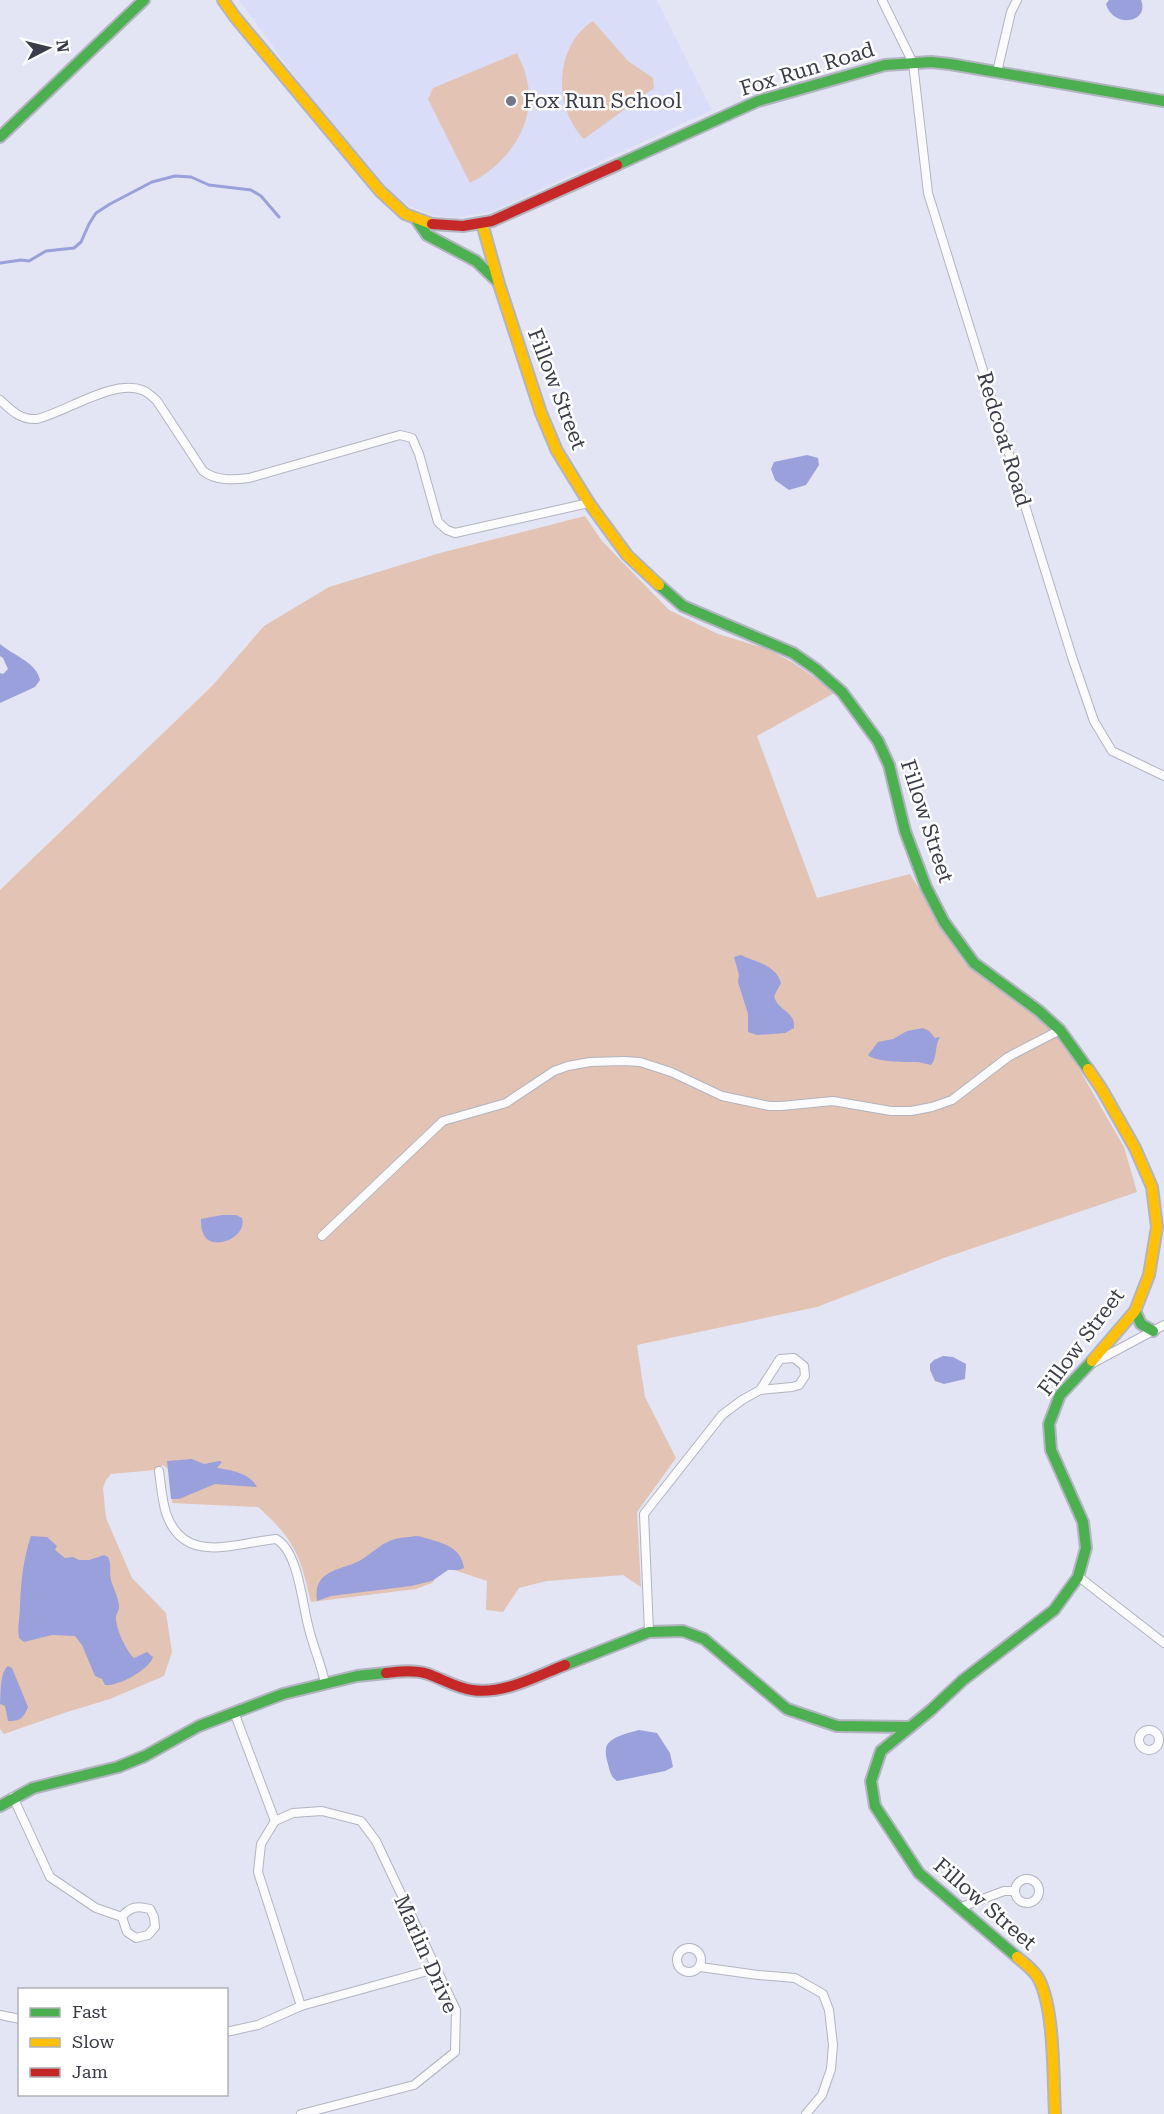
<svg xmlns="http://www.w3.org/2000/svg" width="1164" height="2114" font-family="'Roboto Serif',serif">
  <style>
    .built { fill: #daddf7 }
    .green { fill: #e3c3b4 }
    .water { fill: #9aa0db }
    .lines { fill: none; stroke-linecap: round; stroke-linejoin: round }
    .stream { stroke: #9aa0db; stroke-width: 3 }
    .street-casing { stroke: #b2b4c0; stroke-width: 10 }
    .fast-casing { stroke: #b2b4c0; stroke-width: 14 }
    .slow-casing { stroke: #b2b4c0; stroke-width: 14 }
    .jam-casing { stroke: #b2b4c0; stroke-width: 14 }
    .street { stroke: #fbfbfd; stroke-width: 8 }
    .fast { stroke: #4caf50; stroke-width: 10 }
    .slow { stroke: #ffc107; stroke-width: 10 }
    .jam { stroke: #c62828; stroke-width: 10 }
    .poi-dot { fill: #757786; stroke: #fff; stroke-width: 2 }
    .labels { text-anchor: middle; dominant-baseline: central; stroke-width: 5; stroke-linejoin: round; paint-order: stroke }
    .street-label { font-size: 21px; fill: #3a3c4a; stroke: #fff }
    .poi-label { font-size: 21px; fill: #3a3c4a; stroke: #fff; text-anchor: start }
  </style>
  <rect width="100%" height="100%" fill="#e3e5f4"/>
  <path class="built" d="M 239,0 L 657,0 L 712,110 L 494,211 L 455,218 L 432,215 L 409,206 L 392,194 L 306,92 Z"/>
  <g class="green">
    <path d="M 593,21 L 628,61 L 653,78 L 654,88 L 584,139 C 553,107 554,46 593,21 Z"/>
    <path d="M 517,53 C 523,65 528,79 529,93 C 531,132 503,167 470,183 L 428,99 L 433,88 Z"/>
    <path d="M 585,516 L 602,541 L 669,610 L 718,634 L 767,649 L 792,662 L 836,692 L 757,736 L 817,898 L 910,874 L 963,961 L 1044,1022 L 1061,1041 L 1078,1067 L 1124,1147 L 1137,1192 L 944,1258 L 817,1307 L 637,1345 L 645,1397 L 676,1458 L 637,1512 L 641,1587 L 623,1575 L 547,1581 L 519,1588 L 503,1612 L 486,1610 L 487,1581 L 445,1567 L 432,1583 L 416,1589 L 311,1602 C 300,1555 295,1540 258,1507 L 172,1503 L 171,1471 L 163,1465 L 154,1470 L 111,1474 L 106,1480 L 103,1488 L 106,1518 L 132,1578 L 166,1613 L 172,1652 L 164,1676 L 110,1699 L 67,1712 L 4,1734 L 0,1729 L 0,890 L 213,685 L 264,626 L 329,587 L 440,553 Z"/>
  </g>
  <g class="water">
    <path d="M 1109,0 L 1141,0 C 1150,23 1113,29 1106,4 Z"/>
    <path d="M 807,455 L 818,458 L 819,465 L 806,485 L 789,490 L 775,480 L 771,469 L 774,462 Z"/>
    <path d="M 0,644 C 13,655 37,663 40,680 L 35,687 L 0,703 L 0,673 L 3,674 L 8,669 L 3,658 L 0,656 Z"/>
    <path d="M 741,955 C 756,962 776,965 781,983 L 774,996 C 777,1011 796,1011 794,1028 L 785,1033 L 757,1035 L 748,1032 L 748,1014 L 738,982 L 739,975 L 734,957 Z"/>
    <path d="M 923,1028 L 929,1031 L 935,1038 L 940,1037 C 934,1046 938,1057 931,1065 C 926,1064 921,1062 916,1062 C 904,1062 875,1062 868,1055 L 878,1042 L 893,1039 L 907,1031 Z"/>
    <path d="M 222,1215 L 236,1215 L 242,1218 C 248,1238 210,1253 203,1233 C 201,1229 201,1223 201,1219 Z"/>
    <path d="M 943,1356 L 953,1357 L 966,1364 L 965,1379 L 944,1384 L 935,1381 L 930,1370 L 930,1364 L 934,1360 Z"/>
    <path d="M 192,1459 L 204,1464 L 219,1461 L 222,1462 L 217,1468 C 231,1470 250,1473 257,1487 L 215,1484 L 179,1499 L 171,1499 L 167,1461 Z"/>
    <path d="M 31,1536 L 47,1537 L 57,1546 L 55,1550 L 65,1558 L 73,1557 L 79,1560 L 89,1560 L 104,1555 L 108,1557 C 112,1565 109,1572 111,1580 C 113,1588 119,1598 119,1607 C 119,1610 117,1613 116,1616 C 115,1627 126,1651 134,1658 L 147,1652 L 153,1657 C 150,1669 118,1687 105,1685 L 102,1679 L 95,1676 L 82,1645 L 75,1636 L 52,1635 L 24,1642 L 19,1638 C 17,1627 20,1617 20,1606 C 21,1581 23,1560 31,1536 Z"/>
    <path d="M 418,1536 C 437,1542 461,1544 464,1568 L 459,1570 L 448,1570 L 432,1581 L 411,1586 L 331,1596 L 317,1601 C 313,1573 334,1571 355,1563 C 369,1557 380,1543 395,1539 C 402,1537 411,1537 418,1536 Z"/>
    <path d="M 8,1666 L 12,1668 L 28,1707 C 23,1719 20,1721 8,1721 L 5,1706 L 0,1704 C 1,1692 0,1672 8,1666 Z"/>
    <path d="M 639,1730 L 657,1733 L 670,1753 L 673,1767 L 665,1771 L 617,1781 C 611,1777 610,1772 608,1764 C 607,1760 605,1754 606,1749 C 607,1737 629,1733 639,1730 Z"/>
  </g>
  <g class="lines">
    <path class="stream" d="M 0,263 L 21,260 L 29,261 L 46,251 L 74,248 L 81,242 L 89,224 L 96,213 L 110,204 L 152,182 L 175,176 L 191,177 L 209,185 L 251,190 L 261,196 L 279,217"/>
    <g class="street-casing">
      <g id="street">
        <path d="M 882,0 L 913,63 L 928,193 L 1072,657 L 1094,721 L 1112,751 L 1164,776"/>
        <path d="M 997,72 L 1011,12 L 1017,0"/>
        <path d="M 0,400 C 12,411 20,420 37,419 C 66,412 113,379 142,390 C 148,392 152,396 157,401 L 203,471 C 216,481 233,480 249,478 L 400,435 L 412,438 L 419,454 L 438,522 L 447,530 L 455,533 L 589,503"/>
        <path d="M 322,1236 L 443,1121 L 506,1103 L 554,1071 L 568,1066 L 590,1062 L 624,1061 L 640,1062 L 671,1072 L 722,1096 L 769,1106 L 781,1106 L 833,1101 L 891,1111 L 911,1111 L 932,1107 L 952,1100 L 1008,1057 L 1060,1030"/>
        <path d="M 1091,1364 L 1164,1325"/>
        <path d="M 159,1471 C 161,1485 162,1500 166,1513 C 184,1566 234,1543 276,1539 C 298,1551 302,1602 308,1625 C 312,1644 321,1663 325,1683"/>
        <path d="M 1079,1577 L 1164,1643"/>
        <path d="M 649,1632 L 644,1514 L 722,1415 L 742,1400 L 760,1390 L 792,1387 L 799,1385 L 805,1376 L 804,1366 L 794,1358 L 780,1359 L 760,1390"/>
        <path d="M 234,1712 L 275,1821"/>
        <circle cx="1149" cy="1740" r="10"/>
        <path d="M 13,1797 L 50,1877 L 96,1908 L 122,1917 C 130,1906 138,1906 150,1909 L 154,1917 L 155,1927 L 148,1935 L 136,1938 L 127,1932 L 122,1917"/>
        <path d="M 275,1821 L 293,1813 L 322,1811 L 361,1821 L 376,1841 L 456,2010 L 455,2052 L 414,2085 L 301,2114"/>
        <path d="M 275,1821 L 261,1844 L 258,1872 L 301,2006"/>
        <circle cx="1027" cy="1891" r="12"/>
        <path d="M 959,1908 L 1004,1891 L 1014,1891"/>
        <circle cx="689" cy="1960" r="12"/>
        <path d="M 700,1967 L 758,1975 L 795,1978 L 823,1994 L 829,2010 L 833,2045 L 831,2069 L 822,2095 L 806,2114"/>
        <path d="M 0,2015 L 20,2019"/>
        <path d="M 226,2032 L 258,2025 L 301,2006 L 435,1969"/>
      </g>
    </g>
    <g class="fast-casing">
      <g id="fast">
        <path d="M 0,137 L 144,0"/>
        <path d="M 617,165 L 758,101 L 885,65 L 931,62 L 950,64 L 1164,101"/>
        <path d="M 416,219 L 427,235 L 476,261 L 497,281"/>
        <path d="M 659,585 L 683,606 L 793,653 L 816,669 L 842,692 L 878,741 L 889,765 L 905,831 L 926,887 L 944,922 L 974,963 L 1039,1011 L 1060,1030 L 1088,1069"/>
        <path d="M 1135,1311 L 1141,1324 L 1153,1331"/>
        <path d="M 565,1665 L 649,1632 L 683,1631 L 704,1639 L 787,1709 L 837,1726 L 908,1727"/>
        <path d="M 0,1806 L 33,1788 L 118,1767 L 145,1756 L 199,1726 L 283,1694 L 357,1676 L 386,1673"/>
        <path d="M 1017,1957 L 919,1873 L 875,1806 L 871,1781 L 881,1751 L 931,1710 L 963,1680 L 1054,1610 L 1078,1577 L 1086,1548 L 1083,1522 L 1051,1450 L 1049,1424 L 1060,1395 L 1092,1361"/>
      </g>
    </g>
    <g class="slow-casing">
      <g id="slow">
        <path d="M 223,0 L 235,17 L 380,191 L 405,214 L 432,224"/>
        <path d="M 482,223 L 499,284 L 541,413 L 557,451 L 589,503 L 627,555 L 659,585"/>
        <path d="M 1088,1069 L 1101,1088 L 1135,1148 L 1152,1187 L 1157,1227 L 1149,1275 L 1135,1311 L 1092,1361"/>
        <path d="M 1017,1957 C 1024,1963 1032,1969 1037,1976 C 1055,2004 1053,2079 1055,2114"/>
      </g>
    </g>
    <g class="jam-casing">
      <g id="jam">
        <path d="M 432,224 L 463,226 L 492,221 L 617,165"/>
        <path d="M 386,1673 C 400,1671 415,1670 428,1674 C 442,1679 457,1688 472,1690 C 503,1695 537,1676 565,1665"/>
      </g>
    </g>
    <use href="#street" class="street"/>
    <use href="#fast" class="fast"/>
    <use href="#slow" class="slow"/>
    <use href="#jam" class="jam"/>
  </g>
  <circle class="poi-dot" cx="511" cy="101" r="6"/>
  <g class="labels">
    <g class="street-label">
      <text transform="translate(807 69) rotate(-17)">Fox Run Road</text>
      <text transform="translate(557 389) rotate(69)">Fillow Street</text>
      <text transform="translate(1004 439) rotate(73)">Redcoat Road</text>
      <text transform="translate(927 821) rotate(72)">Fillow Street</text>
      <text transform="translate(1081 1342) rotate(-53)">Fillow Street</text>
      <text transform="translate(985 1904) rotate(41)">Fillow Street</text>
      <text transform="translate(426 1954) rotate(66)">Marlin Drive</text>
    </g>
    <g class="poi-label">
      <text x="523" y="101">Fox Run School</text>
    </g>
  </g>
  <rect x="18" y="1988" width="210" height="108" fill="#ffffff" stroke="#b0b1b7" stroke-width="1.5"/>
  <rect x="30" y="2008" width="30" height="9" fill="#4caf50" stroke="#b0b1b7" stroke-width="1.5"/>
  <text x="72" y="2018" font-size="18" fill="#3a3c4a">Fast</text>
  <rect x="30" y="2038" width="30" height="9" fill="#ffc107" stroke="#b0b1b7" stroke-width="1.5"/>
  <text x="72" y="2048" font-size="18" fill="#3a3c4a">Slow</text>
  <rect x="30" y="2068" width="30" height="9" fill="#c62828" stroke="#b0b1b7" stroke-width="1.5"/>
  <text x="72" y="2078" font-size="18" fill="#3a3c4a">Jam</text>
  <g transform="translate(48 48) rotate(83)" stroke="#ffffff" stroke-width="4.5" paint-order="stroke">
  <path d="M0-4.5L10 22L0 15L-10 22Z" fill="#3a3c4a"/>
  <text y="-9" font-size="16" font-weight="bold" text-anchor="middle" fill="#3a3c4a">N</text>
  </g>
</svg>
